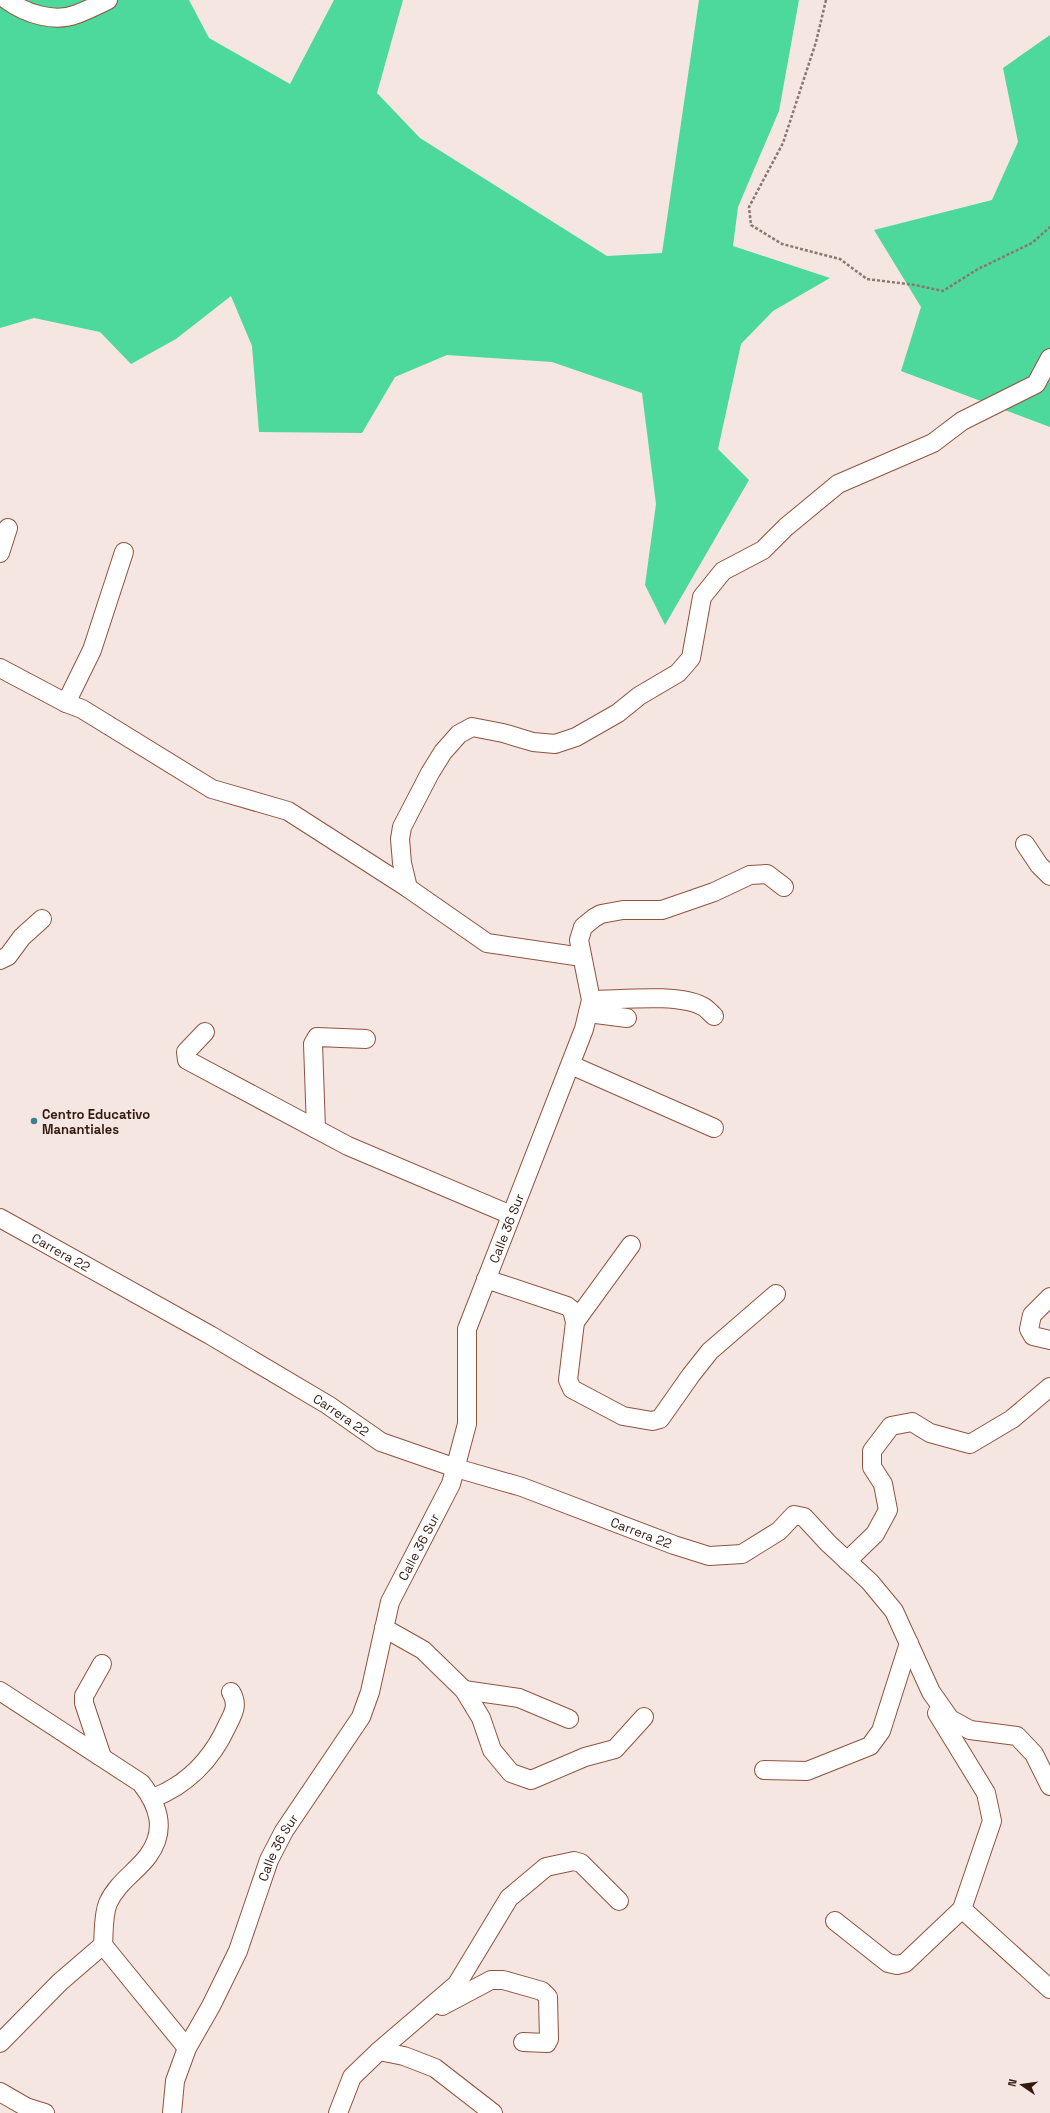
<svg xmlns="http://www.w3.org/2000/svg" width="1050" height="2113" font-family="'Space Grotesk',sans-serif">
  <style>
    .forest { fill: #4cd99b }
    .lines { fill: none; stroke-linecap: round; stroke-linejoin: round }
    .minor-casing { stroke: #90533d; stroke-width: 20 }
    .path { stroke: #8c7770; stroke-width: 2.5; stroke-dasharray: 3 2; stroke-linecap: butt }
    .minor { stroke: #fff; stroke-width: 18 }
    .poi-dot { fill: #3e7e91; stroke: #f5e6e1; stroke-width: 1.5 }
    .labels { text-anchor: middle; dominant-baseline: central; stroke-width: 3; stroke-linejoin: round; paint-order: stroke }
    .poi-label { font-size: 13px; font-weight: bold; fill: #331910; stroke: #f5e6e1; text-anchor: start }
    .street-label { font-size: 13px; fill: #331910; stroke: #f5e6e1 }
  </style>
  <rect width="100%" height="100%" fill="#f5e6e1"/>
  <g class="forest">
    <path d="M 0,0 L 189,0 L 209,38 L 290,84 L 334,0 L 403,0 L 377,93 L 420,138 L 607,256 L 662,253 L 699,0 L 799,0 L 779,111 L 738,207 L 733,246 L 830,278 L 773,311 L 741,344 L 718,449 L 749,480 L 665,625 L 645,585 L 656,504 L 642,393 L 552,362 L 447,355 L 395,377 L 362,433 L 259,432 L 252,346 L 231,296 L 176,339 L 131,364 L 100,332 L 34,318 L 0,328 Z"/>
    <path d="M 1050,35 L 1050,427 L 901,371 L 921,307 L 874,230 L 992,200 L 1018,142 L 1003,68 Z"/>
  </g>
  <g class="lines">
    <g class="minor-casing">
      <g id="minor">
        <path d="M 7,0 C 26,14 55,23 77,14 C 88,10 98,5 108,0"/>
        <path d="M 0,553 L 8,528"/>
        <path d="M 0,668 L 66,703 L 82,709 L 212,789 L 288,811 L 408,888 L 487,943 L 582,957"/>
        <path d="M 66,703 L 92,650 L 124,552"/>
        <path d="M 1025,844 L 1039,865 L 1050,876"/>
        <path d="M 408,888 L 402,863 L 400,839 L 402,827 L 430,773 L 443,752 L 459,734 L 472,727 L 503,733 L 533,742 L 555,744 L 576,737 L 618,713 L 639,696 L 678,673 L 691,658 L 702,597 L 723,571 L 763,550 L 786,527 L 838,484 L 933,443 L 962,421 L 1036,384 L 1050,358"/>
        <path d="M 0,960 L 8,956 L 22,937 L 42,919"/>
        <path d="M 591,1000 C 620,1000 677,993 702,1006 C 707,1008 710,1013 714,1016"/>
        <path d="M 588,1013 L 627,1018"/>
        <path d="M 205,1032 L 186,1052 L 187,1060 L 348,1146 L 511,1215"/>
        <path d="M 571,1065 L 714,1128"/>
        <path d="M 316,1129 L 313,1044 L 317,1037 L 366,1039"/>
        <path id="s1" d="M 0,1218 L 210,1335 L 328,1405 L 381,1442 L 456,1468 L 522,1487 L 674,1545 L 709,1556 L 742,1554 L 779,1531 L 794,1515 L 804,1517 L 828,1543 L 870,1582 L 894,1611 L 931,1692 L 950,1719 L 970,1730 L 1017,1736 L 1034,1754 L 1050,1786"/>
        <path d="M 486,1279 L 567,1306 L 572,1310 L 575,1322 L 568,1380 L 572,1389 L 623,1416 L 652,1421 L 660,1419 L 691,1375 L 710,1351 L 776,1294"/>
        <path d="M 1050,1297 L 1032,1315 L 1029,1329 L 1033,1336 L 1050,1340"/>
        <path d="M 575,1322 L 631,1245"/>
        <path d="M 847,1561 L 875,1534 L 888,1510 L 883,1484 L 872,1467 L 872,1451 L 891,1426 L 912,1422 L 930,1433 L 970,1444 L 1012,1419 L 1050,1387"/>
        <path d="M 384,1628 L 423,1650 L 464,1690 L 481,1718 L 492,1750 L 511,1773 L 531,1780 L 585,1757 L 615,1749 L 644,1717"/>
        <path d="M 464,1690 L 519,1698 L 569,1719"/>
        <path d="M 0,1691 L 141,1783 C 159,1806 167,1830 148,1856 C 136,1872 117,1883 108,1903 C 103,1915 104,1932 103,1945 L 60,1982 L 0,2043"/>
        <path d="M 102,1757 L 84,1703 L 84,1696 L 102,1664"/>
        <path d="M 764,1770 L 807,1771 L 870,1746 L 881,1731 L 909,1643"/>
        <path d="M 153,1798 C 187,1785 212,1759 227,1726 C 233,1714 239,1705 231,1692"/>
        <path d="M 962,1909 L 1050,1989"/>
        <path d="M 835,1921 L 888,1963 L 897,1965 L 905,1963 L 962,1909 L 992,1821 L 986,1793 L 937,1713"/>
        <path d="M 103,1945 L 187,2048"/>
        <path d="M 442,2006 L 491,1980 L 503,1980 L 542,1991 L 548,1997 L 549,2039 L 547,2043 L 523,2042"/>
        <path d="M 379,2051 L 404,2056 L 435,2068 L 493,2113"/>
        <path d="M 0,2092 L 26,2107 L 45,2113"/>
        <path id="s2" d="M 172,2113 L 175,2081 L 187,2048 L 211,2006 L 238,1951 L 269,1860 L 284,1831 L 361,1717 L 370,1692 L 390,1602 L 451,1484 L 467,1424 L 467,1329 L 584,1029 L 591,1000 L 579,940 L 583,927 L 594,918 L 601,914 L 623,910 L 662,910 L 714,892 L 750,875 L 767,874 L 784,887"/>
        <path d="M 338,2113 L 352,2077 L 379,2051 L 457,1984 L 509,1898 L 546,1867 L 574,1861 L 581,1863 L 619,1901"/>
      </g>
    </g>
    <path class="path" d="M 826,0 L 816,42 L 783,143 L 749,207 L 751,225 L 782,244 L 840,259 L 867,279 L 915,285 L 943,291 L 978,269 L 1032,243 L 1050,227"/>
    <use href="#minor" class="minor"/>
  </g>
  <circle class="poi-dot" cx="34" cy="1121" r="4"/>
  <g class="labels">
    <g class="poi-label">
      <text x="42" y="1114">Centro Educativo<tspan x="42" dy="15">Manantiales</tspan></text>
    </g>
    <g class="street-label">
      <text stroke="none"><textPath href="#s2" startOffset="960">Calle 36 Sur</textPath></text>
      <text stroke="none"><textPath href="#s1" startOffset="70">Carrera 22</textPath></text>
      <text stroke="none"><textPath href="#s1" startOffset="394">Carrera 22</textPath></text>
      <text stroke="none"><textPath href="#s1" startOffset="718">Carrera 22</textPath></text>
      <text stroke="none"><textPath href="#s2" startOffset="624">Calle 36 Sur</textPath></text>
      <text stroke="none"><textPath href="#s2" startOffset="288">Calle 36 Sur</textPath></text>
    </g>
  </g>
  <g transform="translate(1022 2085) rotate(283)" stroke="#f5e6e1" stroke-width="3" paint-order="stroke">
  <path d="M0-3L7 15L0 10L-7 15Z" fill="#331910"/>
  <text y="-6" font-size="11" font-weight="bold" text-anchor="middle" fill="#331910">N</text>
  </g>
</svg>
